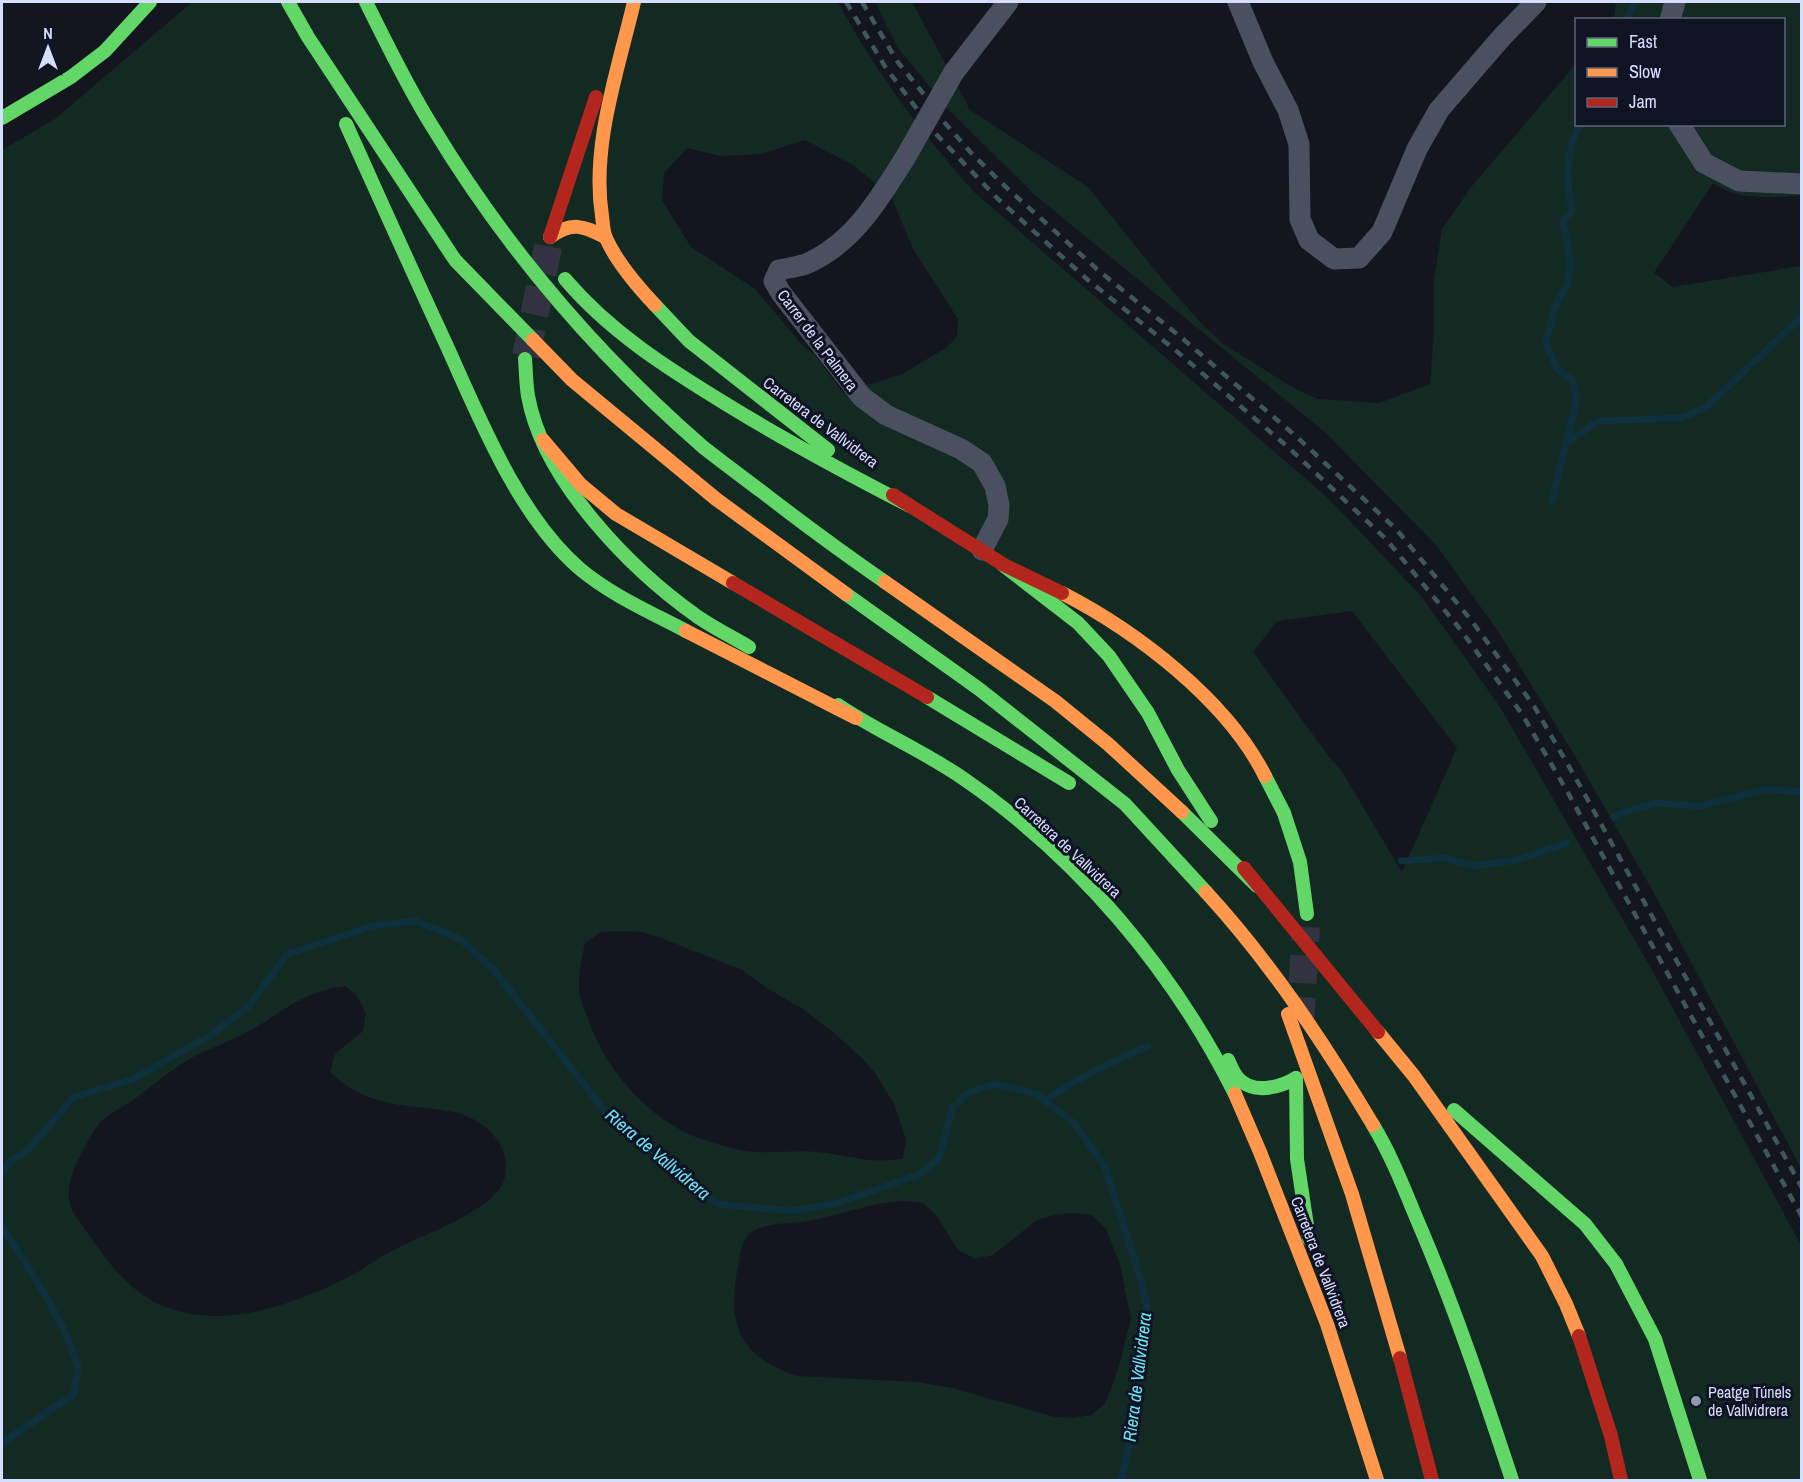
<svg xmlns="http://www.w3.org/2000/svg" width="1803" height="1482" font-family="'Archivo Narrow',sans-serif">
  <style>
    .green { fill: #132a22; fill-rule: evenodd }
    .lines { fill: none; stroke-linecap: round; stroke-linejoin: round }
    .stream { stroke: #0e2f3c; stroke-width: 7 }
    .secondary-tunnel { stroke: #313440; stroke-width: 28; stroke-dasharray: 28 14; stroke-linecap: butt }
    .street { stroke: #4a505f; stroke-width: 21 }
    .fast { stroke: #63d668; stroke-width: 14 }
    .slow { stroke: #ff974d; stroke-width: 14 }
    .jam { stroke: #b3261e; stroke-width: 14 }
    .rail { stroke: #3e575b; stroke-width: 4.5; stroke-dasharray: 9 8; stroke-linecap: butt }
    .street-bridge { stroke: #4a505f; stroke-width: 21 }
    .poi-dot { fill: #9198af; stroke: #101324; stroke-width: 2 }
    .labels { text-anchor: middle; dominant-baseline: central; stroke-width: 6; stroke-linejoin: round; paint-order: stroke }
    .street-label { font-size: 16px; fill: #d5defc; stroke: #101324 }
    .poi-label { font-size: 16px; fill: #d5defc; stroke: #101324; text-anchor: start }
    .water-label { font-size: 18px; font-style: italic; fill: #6be5f5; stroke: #101324 }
  </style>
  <rect width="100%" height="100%" fill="#14161f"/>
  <g class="green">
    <path d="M 189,2 L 838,2 C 875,72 922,133 974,192 L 1330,500 L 1421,596 L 1500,707 L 1652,970 L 1801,1245 L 1801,1480 L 2,1480 L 2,150 L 55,119 L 190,4 ZM 805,140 L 853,165 L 891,196 L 913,249 L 958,319 L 957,337 L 946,348 L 902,374 L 843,393 L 814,354 L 803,346 L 755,289 L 691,247 L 662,200 L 664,173 L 687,148 L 721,156 L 761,154 ZM 1352,611 L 1457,748 L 1402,872 L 1341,770 L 1329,757 L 1253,652 L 1277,621 ZM 623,931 L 642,932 L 661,938 L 742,970 L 767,988 L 803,1009 L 834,1033 L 863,1059 L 875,1073 L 894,1104 L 906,1139 L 903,1158 C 874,1165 846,1155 817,1152 C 788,1150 759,1156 731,1148 C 714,1143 694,1138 679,1129 C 637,1105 604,1065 588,1019 C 586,1012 582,1005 580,997 C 577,979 581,961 585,943 L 601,932 ZM 345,986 L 358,997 L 366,1013 L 363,1031 L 335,1054 L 330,1072 C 349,1091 373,1101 400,1105 C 438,1111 476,1106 500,1144 C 507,1155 508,1176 501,1187 C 482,1215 419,1236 390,1252 C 378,1258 368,1266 356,1273 C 292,1307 198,1342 134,1288 C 111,1269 95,1243 77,1218 C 59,1194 74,1167 86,1145 C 92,1135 95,1126 105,1118 C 112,1112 121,1108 129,1103 C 150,1088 171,1069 193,1057 C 210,1048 228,1042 244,1034 C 279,1015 304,990 345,986 ZM 903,1201 L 923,1203 L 937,1216 L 957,1249 L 975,1259 L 993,1255 L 1037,1220 L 1055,1215 L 1072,1213 L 1092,1215 L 1106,1229 L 1120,1264 L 1131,1319 L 1118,1370 L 1105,1404 L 1091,1415 L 1073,1418 L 1055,1417 L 952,1388 L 917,1382 L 797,1376 C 738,1356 727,1324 738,1266 C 741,1252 741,1237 755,1230 C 771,1222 792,1224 809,1221 C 841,1215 871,1202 903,1201 Z"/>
    <path d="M 875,2 L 912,2 L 970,110 L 1088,187 L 1162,279 L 1201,323 L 1223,344 L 1294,388 L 1318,399 L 1379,403 L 1430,384 L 1434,332 L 1434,280 L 1442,229 L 1472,186 L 1576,64 L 1576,124 L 1784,124 L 1784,20 L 1614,19 L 1616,2 L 1801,2 L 1801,195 C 1770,198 1740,201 1713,183 L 1654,273 L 1673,287 L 1801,266 L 1801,1168 L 1654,893 L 1575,756 L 1498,631 L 1437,546 L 1326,433 L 1036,196 L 949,110 L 898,48 Z"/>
  </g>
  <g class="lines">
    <g class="stream">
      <path d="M 1626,20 L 1635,2"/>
      <path d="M 1565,444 L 1598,421 L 1682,418 L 1706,407 L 1802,317"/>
      <path d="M 1552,500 L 1577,399 L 1572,380 L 1557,369 L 1546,343 L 1555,307 L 1567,285 L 1571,265 L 1563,221 L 1572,211 C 1567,183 1564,149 1581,124"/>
      <path d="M 1614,817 L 1621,813 L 1656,803 L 1699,806 L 1767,789 L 1802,792"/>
      <path d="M 1401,861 L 1444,858 L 1474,866 L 1517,860 L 1567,843"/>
      <path d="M 1045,1101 C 1077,1078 1112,1062 1148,1046"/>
      <path d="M 2,1172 L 10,1162 L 28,1150 L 74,1097 L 133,1079 L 209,1036 L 249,1006 L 287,954 L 373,926 L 416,921 L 460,939 L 494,970 L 612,1120 L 718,1204 L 791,1211 L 834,1204 L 918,1175 L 938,1160 L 953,1107 L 969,1092 L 995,1084 L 1037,1094 L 1075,1124 L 1105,1167 L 1138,1271 L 1147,1306 L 1134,1426 L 1121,1480"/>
      <path d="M 2,1227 L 46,1296 L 66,1334 L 78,1367 L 74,1394 L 2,1443"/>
    </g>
    <g class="secondary-tunnel">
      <path d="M 526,356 L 550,237"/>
      <path d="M 1300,1025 L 1306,927"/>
    </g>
    <g class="street">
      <path d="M 1238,2 L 1263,62 L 1288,110 L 1299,144 L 1300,219 L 1309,240 L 1334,259 L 1359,258 L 1382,232 L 1417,149 L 1439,110 L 1502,37 L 1536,2"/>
      <path d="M 1670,20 L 1675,2"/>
      <path d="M 954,72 L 1008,2"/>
      <path d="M 1679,124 L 1704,163 L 1739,181 L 1802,184"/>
      <path d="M 905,158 C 878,200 854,243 806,264 C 797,267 787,268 779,270 L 774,281 L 781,293 L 862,397 L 886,415 L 961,449 L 982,463 L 995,486 L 999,505 L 998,519 L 982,550"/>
    </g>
    <g class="fast">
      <path d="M 288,2 L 308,37 L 455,260 L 533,340"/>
      <path d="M 366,2 C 387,44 407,86 432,126 C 505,247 596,354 703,447 C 722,462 741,476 761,491 C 801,522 843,553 885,582"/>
      <path d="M 2,118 L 71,77 L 105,51 L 150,2"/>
      <path d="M 346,124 C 379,197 412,271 446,344 C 479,417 518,516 580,569 C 611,595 650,612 686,631"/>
      <path d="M 565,279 C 610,332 667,368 726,404 C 786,441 848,474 910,506"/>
      <path d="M 655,305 L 689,341 L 828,450"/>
      <path d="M 525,359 C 526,371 526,384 528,396 C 543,480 630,569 698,617 C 714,628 732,637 749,647"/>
      <path d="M 1003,565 L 1078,623 L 1109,656 L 1148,713 L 1178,770 L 1211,821"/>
      <path d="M 846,594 L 979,689 L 1125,804 L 1206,892"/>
      <path d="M 927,697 L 1069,783"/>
      <path d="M 838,705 C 878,732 924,751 964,779 C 1079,858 1173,970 1235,1094"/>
      <path d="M 1265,776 L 1284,813 L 1300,862 L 1307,914"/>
      <path d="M 1182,812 L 1257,886"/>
      <path d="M 1228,1060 C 1231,1066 1233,1072 1237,1077 C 1252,1095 1279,1088 1296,1078"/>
      <path d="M 1296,1078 L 1297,1159 L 1309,1239"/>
      <path d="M 1454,1110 L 1585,1224 L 1616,1264 L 1655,1339 L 1700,1480"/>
      <path d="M 1373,1125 C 1393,1158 1406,1194 1421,1229 C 1456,1311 1484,1395 1512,1480"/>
    </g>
    <g class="slow">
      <path d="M 634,2 C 618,70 591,146 602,216 C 603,223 603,232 606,238 C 616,261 638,287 655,305"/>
      <path d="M 550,237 C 572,221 583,226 605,237"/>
      <path d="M 533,340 L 572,380 L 716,499 L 846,594"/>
      <path d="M 543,440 L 581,485 L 616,514 L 733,583"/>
      <path d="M 885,582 L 1055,701 L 1108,744 L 1182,812"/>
      <path d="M 1062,593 C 1136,631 1227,700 1265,776"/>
      <path d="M 686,631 L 856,718"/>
      <path d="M 1206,892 C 1271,963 1324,1043 1373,1125"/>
      <path d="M 1288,1014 L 1352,1194 L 1400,1358"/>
      <path d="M 1378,1032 L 1414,1076 L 1542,1256 L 1566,1304 L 1579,1336"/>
      <path d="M 1235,1094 L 1260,1152 L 1327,1324 L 1377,1480"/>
    </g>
    <g class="jam">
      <path d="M 550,237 L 596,97"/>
      <path d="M 893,495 L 1004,565 L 1062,593"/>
      <path d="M 733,583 L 927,697"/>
      <path d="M 1244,868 L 1378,1032"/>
      <path d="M 1579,1336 L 1611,1436 L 1621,1480"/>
      <path d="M 1400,1358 L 1432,1480"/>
    </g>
    <g class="rail">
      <path d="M 846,2 L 886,68 L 917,109"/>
      <path d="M 862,2 L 897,61 L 926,97"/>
      <path d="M 944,122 L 973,155 L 1008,189 L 1098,270 L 1183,339 L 1298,438 L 1396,529 L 1471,620 L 1534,706 L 1579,784 L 1802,1188"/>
      <path d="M 936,134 L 998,199 L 1088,280 L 1174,349 L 1289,448 L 1386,539 L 1460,629 L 1522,714 L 1567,791 L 1802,1217"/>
    </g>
    <path class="street-bridge" d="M 905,158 L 954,72"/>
  </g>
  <circle class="poi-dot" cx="1696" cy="1401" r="6"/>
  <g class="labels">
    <g class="street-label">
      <text transform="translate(818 340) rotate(53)">Carrer de la Palmera</text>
      <text transform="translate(821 422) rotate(37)">Carretera de Vallvidrera</text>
      <text transform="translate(1068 847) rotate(43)">Carretera de Vallvidrera</text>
      <text transform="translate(1321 1262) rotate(69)">Carretera de Vallvidrera</text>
    </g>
    <g class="poi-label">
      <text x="1708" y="1392">Peatge Túnels<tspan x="1708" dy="18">de Vallvidrera</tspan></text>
    </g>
    <g class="water-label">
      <text transform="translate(658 1154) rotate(40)">Riera de Vallvidrera</text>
      <text transform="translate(1137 1377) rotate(-83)">Riera de Vallvidrera</text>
    </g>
  </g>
  <rect width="1803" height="1482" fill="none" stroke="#d5defc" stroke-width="6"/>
  <rect x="1575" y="18" width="210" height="108" fill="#101324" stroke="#5f647a" stroke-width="1.5"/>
  <rect x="1587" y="38" width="30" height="9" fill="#63d668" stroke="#5f647a" stroke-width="1.5"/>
  <text x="1629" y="48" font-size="18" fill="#d5defc">Fast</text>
  <rect x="1587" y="68" width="30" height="9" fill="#ff974d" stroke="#5f647a" stroke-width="1.5"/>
  <text x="1629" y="78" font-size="18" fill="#d5defc">Slow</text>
  <rect x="1587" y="98" width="30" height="9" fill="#b3261e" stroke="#5f647a" stroke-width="1.5"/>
  <text x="1629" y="108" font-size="18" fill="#d5defc">Jam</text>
  <g transform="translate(48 48)" stroke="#101324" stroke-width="4.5" paint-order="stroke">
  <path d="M0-4.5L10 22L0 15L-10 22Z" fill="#d5defc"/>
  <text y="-9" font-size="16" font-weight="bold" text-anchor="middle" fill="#d5defc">N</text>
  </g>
</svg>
